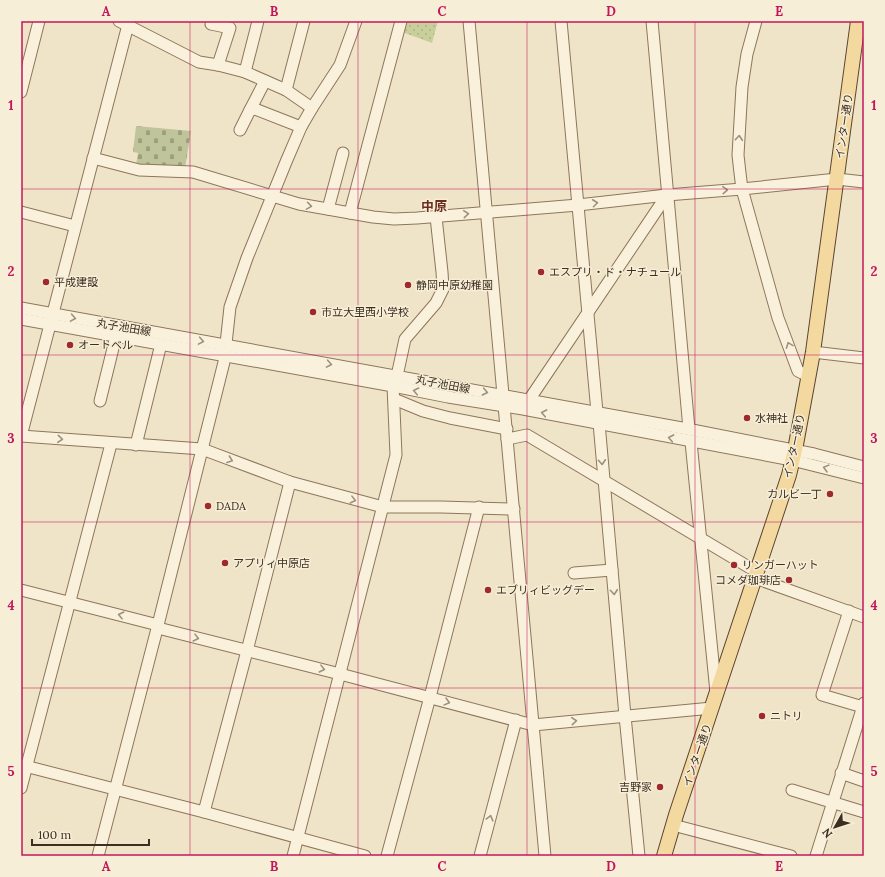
<svg xmlns="http://www.w3.org/2000/svg" width="885" height="877" font-family="Lora,'Noto Sans JP',serif">
  <style>
    .cemetery { fill: url(#cemetery-stones) }
    .park { fill: url(#park-dots) }
    .lines { fill: none; stroke-linecap: round; stroke-linejoin: round }
    .minor-casing { stroke: #8d765c; stroke-width: 13 }
    .major-casing { stroke: #5b4430; stroke-width: 16 }
    .minor { stroke: #faf1dc; stroke-width: 11 }
    .major { stroke: #f3d9a0; stroke-width: 14 }
    .oneway { stroke: #9c907e }
    .grid { fill: none; stroke: #c2185b; stroke-width: 1; stroke-opacity: 0.55 }
    .poi-dot { fill: #9e2a2b; stroke: #f7eed8; stroke-width: 1.5 }
    .labels { text-anchor: middle; dominant-baseline: central; stroke-width: 3; stroke-linejoin: round; paint-order: stroke }
    .street-label { font-size: 11px; fill: #3d2e20; stroke: #f7eed8 }
    .poi-label { font-size: 11px; fill: #3d2e20; stroke: #f7eed8; text-anchor: start }
    .quarter-label { font-size: 13px; font-weight: bold; fill: #6b2e1e; stroke: #f7eed8 }
    .neatline { fill: none; stroke: #c2185b; stroke-width: 1.5 }
    .grid-label { font-size: 13px; text-anchor: middle; font-weight: bold; fill: #c2185b }
  </style>
  <defs>
    <pattern id="cemetery-stones" width="16" height="16" patternUnits="userSpaceOnUse"><rect width="16" height="16" fill="#bfc49a"/><path d="M2 7V4a2 2 0 0 1 4 0v3zM10 15v-3a2 2 0 0 1 4 0v3z" fill="#9ca07d"/></pattern>
    <pattern id="park-dots" width="8" height="8" patternUnits="userSpaceOnUse"><rect width="8" height="8" fill="#c9cf9b"/><path d="M2 2h.1M6 6h.1" fill="none" stroke="#aeb285" stroke-width="1.8" stroke-linecap="round"/></pattern>
  </defs>
  <rect width="100%" height="100%" fill="#f0e4c8"/>
  <path class="cemetery" d="M 136,126 L 191,131 L 185,168 L 136,165 L 138,153 L 133,152 Z"/>
  <path class="park" d="M 405,21 L 438,21 L 432,43 L 402,32 Z"/>
  <g class="lines">
    <g class="minor-casing">
      <g id="minor">
        <path d="M 119,21 L 199,62 L 218,65 L 245,72 L 286,90 L 312,108"/>
        <path d="M 212,21 L 211,24 L 230,28 L 218,65"/>
        <path d="M 469,21 L 545,856"/>
        <path d="M 561,21 L 597,412"/>
        <path d="M 652,21 L 689,429"/>
        <path d="M 756,21 L 747,54 L 742,87 L 738,155 L 740,173 L 742,189 L 778,318 L 798,371 L 808,376"/>
        <path d="M 245,72 L 258,21"/>
        <path d="M 286,90 L 304,21"/>
        <path d="M 21,92 L 39,21"/>
        <path d="M 250,110 L 265,81"/>
        <path d="M 240,130 L 250,110 L 255,109 L 301,127"/>
        <path d="M 93,158 L 139,170 L 193,172 L 299,204 L 373,217 L 394,219 L 417,218 L 578,205 L 667,195 L 742,189 L 837,179 L 864,182"/>
        <path d="M 328,209 L 343,153"/>
        <path d="M 21,212 L 75,226"/>
        <path d="M 350,213 L 401,21"/>
        <path d="M 21,308 L 682,428 L 814,454 L 864,467"/>
        <path d="M 21,319 L 393,386 L 448,397 L 523,409 L 792,460 L 864,478"/>
        <path d="M 813,352 L 864,358"/>
        <path d="M 397,376 L 405,339 L 436,303 L 443,289 L 442,272 L 436,217"/>
        <path d="M 394,399 L 423,411 L 450,418 L 507,429"/>
        <path d="M 529,400 L 667,195"/>
        <path d="M 100,401 L 116,336"/>
        <path d="M 599,423 L 625,716 L 639,856"/>
        <path d="M 21,436 L 202,449 L 290,482 L 383,507 L 441,507 L 514,509"/>
        <path d="M 21,436 L 129,21"/>
        <path d="M 507,439 L 527,435 L 757,572"/>
        <path d="M 691,442 L 716,692"/>
        <path d="M 136,445 L 161,344"/>
        <path d="M 574,573 L 612,570"/>
        <path d="M 755,578 L 864,617"/>
        <path d="M 21,590 L 158,625"/>
        <path d="M 849,611 L 822,695 L 863,707"/>
        <path d="M 158,628 L 340,674 L 533,725 L 712,708"/>
        <path d="M 21,765 L 204,812 L 365,856"/>
        <path d="M 841,773 L 864,781"/>
        <path d="M 21,788 L 111,444"/>
        <path d="M 792,790 L 864,812"/>
        <path d="M 204,812 L 247,651 L 290,482"/>
        <path d="M 673,825 L 791,856"/>
        <path d="M 98,856 L 158,625 L 224,362 L 230,307 L 247,258 L 286,162 L 301,127 L 312,108 L 340,65 L 356,21"/>
        <path d="M 293,856 L 396,455 L 393,386"/>
        <path d="M 387,856 L 430,697 L 479,507"/>
        <path d="M 480,856 L 516,720"/>
        <path d="M 816,856 L 864,703"/>
      </g>
    </g>
    <g class="major-casing">
      <path id="major" d="M 664,856 L 676,815 L 789,475 L 795,450 L 813,352 L 858,21"/>
    </g>
    <use href="#minor" class="minor"/>
    <use href="#major" class="major"/>
  </g>
  <defs><path id="oneway-chevron" d="M-2-3.5L2.5 0L-2 3.5" fill="none" stroke-width="1.6" stroke-linecap="round" stroke-linejoin="round"/></defs>
  <g class="oneway">
    <use href="#oneway-chevron" transform="translate(739 138) rotate(-85)"/>
    <use href="#oneway-chevron" transform="translate(725 190) rotate(-4)"/>
    <use href="#oneway-chevron" transform="translate(595 203) rotate(-7)"/>
    <use href="#oneway-chevron" transform="translate(309 206) rotate(9)"/>
    <use href="#oneway-chevron" transform="translate(466 214) rotate(-5)"/>
    <use href="#oneway-chevron" transform="translate(73 318) rotate(10)"/>
    <use href="#oneway-chevron" transform="translate(201 341) rotate(10)"/>
    <use href="#oneway-chevron" transform="translate(789 345) rotate(-111)"/>
    <use href="#oneway-chevron" transform="translate(329 364) rotate(10)"/>
    <use href="#oneway-chevron" transform="translate(416 391) rotate(-168)"/>
    <use href="#oneway-chevron" transform="translate(485 392) rotate(11)"/>
    <use href="#oneway-chevron" transform="translate(544 413) rotate(-169)"/>
    <use href="#oneway-chevron" transform="translate(671 438) rotate(-169)"/>
    <use href="#oneway-chevron" transform="translate(60 439) rotate(5)"/>
    <use href="#oneway-chevron" transform="translate(230 460) rotate(20)"/>
    <use href="#oneway-chevron" transform="translate(602 462) rotate(86)"/>
    <use href="#oneway-chevron" transform="translate(826 468) rotate(-165)"/>
    <use href="#oneway-chevron" transform="translate(353 500) rotate(14)"/>
    <use href="#oneway-chevron" transform="translate(614 592) rotate(85)"/>
    <use href="#oneway-chevron" transform="translate(121 615) rotate(-166)"/>
    <use href="#oneway-chevron" transform="translate(196 638) rotate(14)"/>
    <use href="#oneway-chevron" transform="translate(322 669) rotate(14)"/>
    <use href="#oneway-chevron" transform="translate(447 702) rotate(15)"/>
    <use href="#oneway-chevron" transform="translate(574 721) rotate(-5)"/>
    <use href="#oneway-chevron" transform="translate(490 818) rotate(-75)"/>
  </g>
  <path class="grid" d="M 190,21 L 190,856M 358,21 L 358,856M 527,21 L 527,856M 695,21 L 695,856M 21,189 L 864,189M 21,355 L 864,355M 21,522 L 864,522M 21,688 L 864,688"/>
  <g class="poi-dot">
    <circle cx="541" cy="272" r="4"/>
    <circle cx="46" cy="282" r="4"/>
    <circle cx="408" cy="285" r="4"/>
    <circle cx="313" cy="312" r="4"/>
    <circle cx="70" cy="345" r="4"/>
    <circle cx="747" cy="418" r="4"/>
    <circle cx="830" cy="494" r="4"/>
    <circle cx="208" cy="506" r="4"/>
    <circle cx="225" cy="563" r="4"/>
    <circle cx="734" cy="565" r="4"/>
    <circle cx="789" cy="580" r="4"/>
    <circle cx="488" cy="590" r="4"/>
    <circle cx="762" cy="716" r="4"/>
    <circle cx="660" cy="787" r="4"/>
  </g>
  <g class="labels">
    <g class="street-label">
      <text transform="translate(844 126) rotate(-82)">インター通り</text>
      <text transform="translate(124 327) rotate(10)">丸子池田線</text>
      <text transform="translate(443 384) rotate(11)">丸子池田線</text>
      <text transform="translate(794 446) rotate(-78)">インター通り</text>
      <text transform="translate(697 755) rotate(-71)">インター通り</text>
    </g>
    <g class="poi-label">
      <text x="549" y="272">エスプリ・ド・ナチュール</text>
      <text x="54" y="282">平成建設</text>
      <text x="416" y="285">静岡中原幼稚園</text>
      <text x="321" y="312">市立大里西小学校</text>
      <text x="78" y="345">オートベル</text>
      <text x="755" y="418">水神社</text>
      <text x="822" y="494" text-anchor="end">カルビ一丁</text>
      <text x="216" y="506">DADA</text>
      <text x="233" y="563">アプリィ中原店</text>
      <text x="742" y="565">リンガーハット</text>
      <text x="781" y="580" text-anchor="end">コメダ珈琲店</text>
      <text x="496" y="590">エブリィビッグデー</text>
      <text x="770" y="716">ニトリ</text>
      <text x="652" y="787" text-anchor="end">吉野家</text>
    </g>
    <g class="quarter-label">
      <text x="434" y="206">中原</text>
    </g>
  </g>
  <rect width="885" height="877" fill="none" stroke="#f7eed8" stroke-width="44"/>
  <g transform="translate(835 827) rotate(231)" stroke="#f7eed8" stroke-width="3" paint-order="stroke">
  <path d="M0-3L7 15L0 10L-7 15Z" fill="#3d2e20"/>
  <text y="-6" font-size="11" font-weight="bold" text-anchor="middle" fill="#3d2e20">N</text>
  </g>
  <path d="M32 839v6h117v-6" fill="none" stroke="#3d2e20" stroke-width="2"/>
  <text x="38" y="839" font-size="12" fill="#3d2e20" stroke="#f7eed8" stroke-width="3" paint-order="stroke">100 m</text>
  <rect x="22" y="22" width="841" height="833" class="neatline"/>
  <g class="grid-label">
    <text x="106" y="16">A</text>
    <text x="274" y="16">B</text>
    <text x="442" y="16">C</text>
    <text x="611" y="16">D</text>
    <text x="779" y="16">E</text>
    <text x="11" y="110">1</text>
    <text x="874" y="110">1</text>
    <text x="11" y="276">2</text>
    <text x="874" y="276">2</text>
    <text x="11" y="443">3</text>
    <text x="874" y="443">3</text>
    <text x="11" y="610">4</text>
    <text x="874" y="610">4</text>
    <text x="11" y="776">5</text>
    <text x="874" y="776">5</text>
    <text x="106" y="871">A</text>
    <text x="274" y="871">B</text>
    <text x="442" y="871">C</text>
    <text x="611" y="871">D</text>
    <text x="779" y="871">E</text>
  </g>
</svg>
